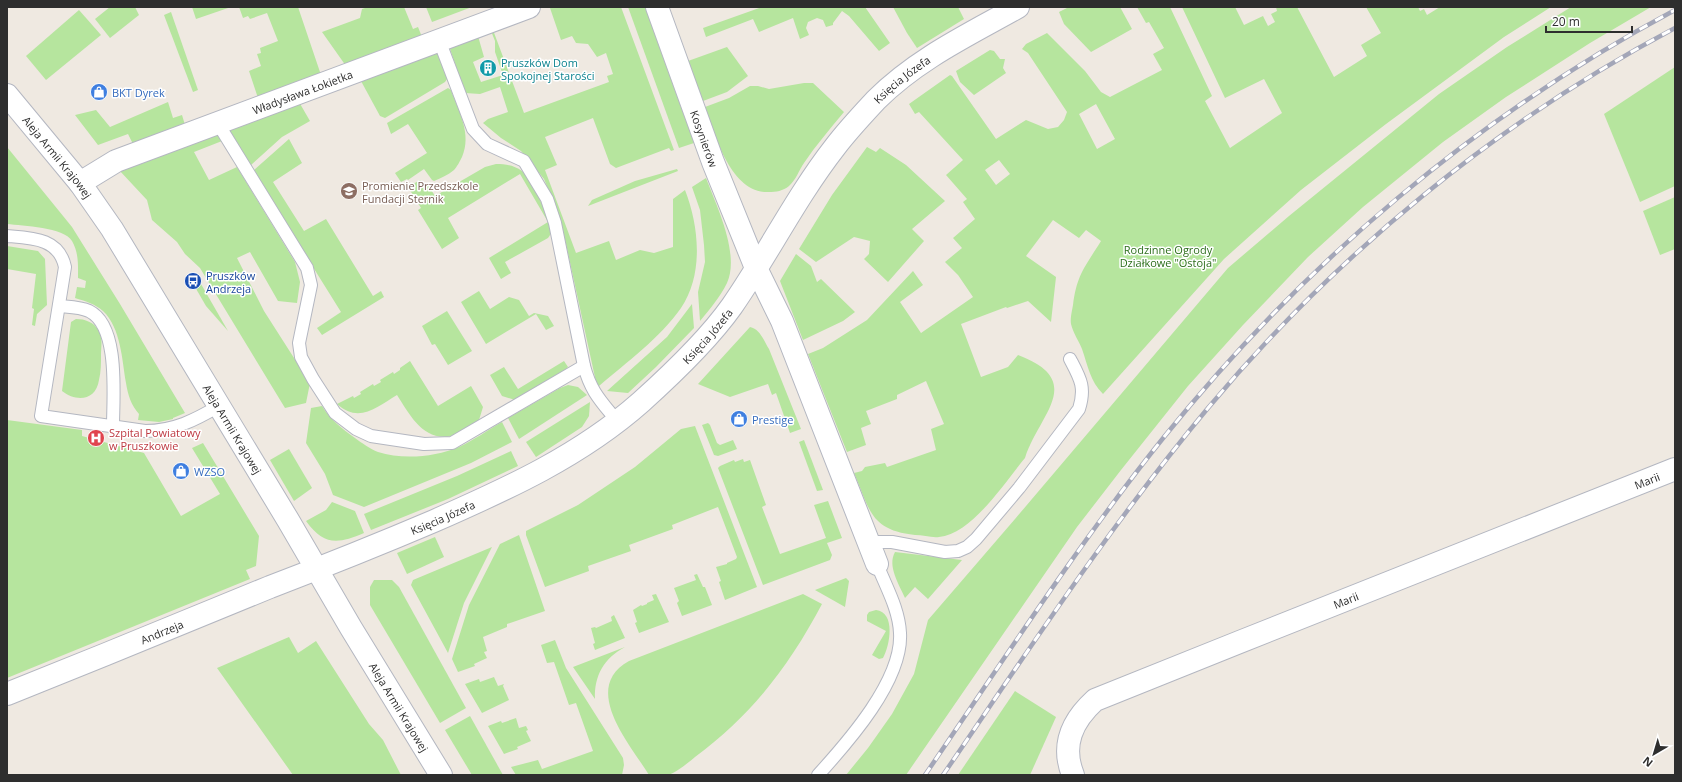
<svg xmlns="http://www.w3.org/2000/svg" width="1682" height="782" font-family="'Open Sans',sans-serif">
  <style>
    .green { fill: #b6e59e; fill-rule: evenodd }
    .lines { fill: none; stroke-linecap: round; stroke-linejoin: round }
    .service-casing { stroke: #b4b7c1; stroke-width: 14 }
    .minor-casing { stroke: #b4b7c1; stroke-width: 24 }
    .tertiary-casing { stroke: #b4b7c1; stroke-width: 24 }
    .service { stroke: #fff; stroke-width: 12 }
    .minor { stroke: #fff; stroke-width: 22 }
    .tertiary { stroke: #fff; stroke-width: 22 }
    .rail-casing { stroke: #a3a6b8; stroke-width: 4.5 }
    .rail { stroke: #fff; stroke-width: 3; stroke-dasharray: 9; stroke-linecap: butt }
    .labels { text-anchor: middle; dominant-baseline: central; stroke-width: 3; stroke-linejoin: round; paint-order: stroke }
    .culture-label { font-size: 11px; fill: #0d838f; stroke: #fff; text-anchor: start }
    .street-label { font-size: 11px; fill: #2e2e2e; stroke: #fff }
    .shop-label { font-size: 11px; fill: #366cbe; stroke: #fff; text-anchor: start }
    .education-label { font-size: 11px; fill: #785e54; stroke: #fff; text-anchor: start }
    .park-label { font-size: 11px; fill: #2c6e1b; stroke: #fff }
    .transit-label { font-size: 11px; fill: #164399; stroke: #fff; text-anchor: start }
    .health-label { font-size: 11px; fill: #be3a42; stroke: #fff; text-anchor: start }
  </style>
  <rect width="100%" height="100%" fill="#efe9e1"/>
  <g class="green">
    <path d="M 110,7 L 135,7 L 139,15 L 110,38 L 95,19 Z"/>
    <path d="M 192,7 L 231,7 L 196,19 Z"/>
    <path d="M 239,7 L 298,7 L 321,75 L 258,98 L 249,71 L 261,66 L 257,54 L 261,53 L 260,48 L 278,41 L 267,13 L 250,19 L 248,16 L 243,18 Z"/>
    <path d="M 368,7 L 404,7 L 413,29 L 418,27 L 422,37 L 346,66 L 322,32 L 360,18 L 362,9 Z"/>
    <path d="M 426,7 L 472,7 L 432,22 Z"/>
    <path d="M 554,7 L 621,7 L 674,150 L 671,151 L 669,148 L 616,168 L 610,164 L 593,118 L 545,137 L 557,165 L 545,170 L 576,253 L 609,241 L 616,260 L 640,250 L 654,253 L 673,247 L 673,199 L 685,190 C 699,226 704,274 681,308 C 660,338 627,362 599,386 L 596,382 L 561,221 L 544,179 L 521,151 L 501,138 L 483,123 L 488,119 L 508,112 L 500,87 L 480,94 L 465,93 L 449,46 L 478,36 L 484,57 L 473,62 L 481,82 L 503,75 L 495,52 L 495,41 L 491,31 L 493,30 L 524,113 L 609,82 L 607,76 L 613,74 L 606,53 L 597,57 L 588,44 L 576,43 L 572,36 L 561,40 L 550,8 Z"/>
    <path d="M 628,7 L 645,7 L 694,143 L 679,148 Z"/>
    <path d="M 762,7 L 865,7 L 890,43 L 879,51 L 849,16 L 842,11 L 833,23 L 833,25 L 826,27 L 823,20 L 817,18 L 808,22 L 806,28 L 809,35 L 800,39 L 793,18 L 759,32 L 753,19 L 706,37 L 703,28 Z"/>
    <path d="M 893,7 L 958,7 L 964,19 L 917,48 L 907,33 Z"/>
    <path d="M 1069,7 L 1120,7 L 1132,29 L 1091,52 L 1064,24 L 1059,12 Z"/>
    <path d="M 1137,7 L 1170,7 L 1212,96 L 1205,101 L 1230,148 L 1282,113 L 1264,79 L 1225,98 L 1182,7 L 1235,7 L 1244,25 L 1263,16 L 1268,26 L 1275,22 L 1271,14 L 1277,11 L 1276,7 L 1297,7 L 1334,77 L 1367,56 L 1361,45 L 1381,33 L 1366,7 L 1418,7 L 1420,11 L 1424,9 L 1427,15 L 1440,7 L 1551,7 L 1504,37 L 1386,124 L 1301,190 L 1224,259 L 1103,394 C 1090,381 1088,366 1082,349 C 1079,341 1073,333 1071,324 C 1070,318 1072,311 1073,305 C 1077,274 1085,267 1101,241 L 1086,230 L 1079,238 L 1053,220 L 1026,256 L 1056,277 L 1051,322 L 1028,301 L 1007,308 L 1006,307 L 961,324 L 981,377 L 1008,367 L 1018,355 C 1087,381 1039,414 1025,458 C 1005,482 972,534 939,537 C 932,538 923,535 915,535 C 870,530 870,510 854,473 L 862,471 L 865,467 L 885,463 L 887,467 L 936,450 L 931,429 L 944,424 L 926,381 L 897,395 L 897,399 L 866,411 L 871,424 L 861,428 L 866,445 L 847,452 L 808,354 L 823,348 L 867,320 L 913,271 L 923,285 L 900,302 L 921,333 L 973,297 L 958,275 L 945,262 L 962,248 L 953,238 L 975,219 L 963,202 L 967,199 L 946,175 L 963,160 L 919,112 L 915,114 L 909,104 L 950,75 L 952,76 L 996,139 L 1026,120 L 1048,129 L 1058,127 L 1064,120 L 1067,112 L 1028,53 L 1022,49 L 1026,44 L 1047,33 L 1085,71 L 1101,92 L 1110,97 L 1162,70 L 1153,54 L 1164,48 L 1149,22 L 1146,23 ZM 1096,104 L 1115,139 L 1097,149 L 1079,114 ZM 999,160 L 1010,174 L 996,185 L 985,170 Z"/>
    <path d="M 1571,7 L 1651,7 L 1590,43 L 1506,97 L 1443,142 L 1363,207 L 1308,257 L 1243,325 L 1188,386 L 1121,470 L 1077,527 L 906,775 L 846,775 L 868,748 L 892,714 L 914,674 L 928,620 L 1015,519 L 1228,268 L 1289,216 L 1439,94 L 1507,47 Z"/>
    <path d="M 79,10 L 101,35 L 46,80 L 26,56 Z"/>
    <path d="M 171,12 L 198,90 L 193,92 L 164,15 Z"/>
    <path d="M 727,47 L 748,76 L 727,92 L 703,101 L 688,61 Z"/>
    <path d="M 437,50 L 447,79 L 445,82 L 385,118 L 380,116 L 361,81 Z"/>
    <path d="M 990,50 L 994,51 L 1000,59 L 1005,59 L 1003,68 L 1006,73 L 974,95 L 960,82 L 956,71 Z"/>
    <path d="M 1675,67 L 1675,186 L 1640,202 L 1604,114 Z"/>
    <path d="M 804,83 L 813,83 L 844,112 C 830,129 816,145 804,163 C 799,170 796,180 789,186 C 783,191 776,192 769,192 C 731,194 715,135 705,107 L 729,98 L 750,86 L 758,86 L 769,89 Z"/>
    <path d="M 448,88 L 451,90 C 459,112 472,134 462,157 C 460,161 457,167 454,170 C 448,175 441,178 434,181 L 432,180 L 424,169 L 408,180 L 407,179 L 401,182 L 395,173 L 427,153 L 408,124 L 391,134 L 387,123 Z"/>
    <path d="M 168,102 L 173,118 L 182,115 L 185,125 L 133,144 L 128,134 L 98,145 L 75,115 L 96,110 L 110,127 Z"/>
    <path d="M 299,102 L 310,121 L 282,137 L 251,165 L 227,128 Z"/>
    <path d="M 217,132 L 222,141 L 194,152 L 209,180 L 237,167 L 295,262 L 300,282 L 297,303 L 278,301 L 250,252 L 237,258 L 264,311 L 310,383 L 306,403 L 285,408 L 200,268 L 185,254 L 177,242 L 152,220 L 147,200 L 119,170 Z"/>
    <path d="M 289,139 L 302,163 L 273,182 L 304,231 L 326,219 L 373,296 L 381,291 L 384,297 L 322,335 L 317,328 L 341,312 L 253,171 Z"/>
    <path d="M 7,147 L 72,227 L 120,304 L 185,413 L 173,418 L 173,419 L 159,422 L 138,420 L 139,414 C 131,405 128,395 126,383 C 122,360 121,328 103,311 C 95,304 85,301 75,298 L 77,287 L 85,288 L 86,281 L 78,278 C 78,266 79,253 72,241 C 64,227 23,226 7,224 Z"/>
    <path d="M 867,147 L 876,152 L 880,148 L 906,165 L 945,201 L 912,229 L 924,241 L 888,282 L 864,259 L 869,254 L 870,241 L 854,237 L 816,262 L 799,249 L 832,195 Z"/>
    <path d="M 496,164 C 505,164 514,165 522,171 C 529,176 550,218 551,227 C 552,232 551,234 548,238 L 505,262 L 511,273 L 501,279 L 489,258 L 548,222 L 520,174 L 448,218 L 459,238 L 442,249 L 418,210 L 421,208 L 408,187 L 420,180 L 428,185 L 435,196 L 485,167 Z"/>
    <path d="M 677,169 L 678,171 L 588,206 L 592,200 L 635,181 Z"/>
    <path d="M 706,178 C 717,207 740,254 727,283 C 720,297 710,309 700,321 L 698,292 L 705,262 L 704,245 L 700,210 L 692,187 Z"/>
    <path d="M 1675,197 L 1675,249 L 1660,255 L 1643,211 Z"/>
    <path d="M 7,246 L 38,251 L 45,259 L 47,305 L 37,314 L 35,326 L 32,325 L 34,309 L 32,308 L 36,274 L 7,269 Z"/>
    <path d="M 796,254 L 811,266 L 817,282 L 821,279 L 855,312 L 843,321 L 803,340 L 780,281 Z"/>
    <path d="M 201,284 L 228,331 L 206,306 L 195,287 Z"/>
    <path d="M 479,291 L 490,309 L 509,297 L 519,300 L 529,316 L 534,313 L 548,316 L 554,326 L 546,330 L 536,314 L 486,344 L 461,302 Z"/>
    <path d="M 692,304 L 694,328 L 656,367 L 628,393 L 607,391 L 667,337 Z"/>
    <path d="M 447,311 L 472,351 L 448,365 L 435,344 L 432,345 L 422,326 Z"/>
    <path d="M 76,319 C 85,319 94,322 99,331 C 103,338 101,347 101,355 C 101,363 101,372 99,380 C 96,401 76,402 62,391 L 71,322 Z"/>
    <path d="M 750,327 C 760,329 764,341 769,349 L 801,429 L 790,433 L 776,393 L 772,395 L 768,384 L 730,397 L 698,384 Z"/>
    <path d="M 410,361 L 438,406 L 471,386 L 483,407 L 479,420 C 472,425 465,431 458,434 C 426,446 411,417 397,395 C 377,407 359,424 337,404 L 353,396 L 354,398 L 361,394 L 360,392 L 373,384 L 374,386 L 381,382 L 380,380 L 393,372 L 394,374 L 400,370 L 400,368 Z"/>
    <path d="M 564,361 L 568,367 L 566,369 L 515,400 L 502,396 L 490,375 L 504,367 L 518,389 Z"/>
    <path d="M 568,385 L 578,387 L 587,395 L 519,439 L 508,418 L 560,388 Z"/>
    <path d="M 590,402 L 589,416 L 582,427 L 536,457 L 526,442 Z"/>
    <path d="M 322,406 C 330,419 342,429 355,438 C 362,443 370,449 378,452 C 403,460 435,457 459,447 C 474,440 488,430 502,422 L 512,442 L 471,463 L 364,507 L 333,495 L 325,474 L 306,443 L 311,408 Z"/>
    <path d="M 7,420 L 82,430 L 82,436 L 144,453 L 181,516 L 220,494 L 192,448 L 203,443 L 259,536 L 256,566 L 246,570 L 250,579 L 7,678 Z"/>
    <path d="M 708,423 L 710,425 L 717,443 L 720,445 L 733,440 L 737,449 L 718,456 L 714,455 L 702,425 Z"/>
    <path d="M 695,426 L 757,587 L 725,600 L 719,582 L 721,581 L 716,567 L 727,564 L 727,563 L 736,559 L 737,557 L 718,507 L 672,525 L 673,529 L 629,545 L 631,551 L 588,566 L 589,571 L 545,587 L 526,535 L 526,531 L 578,505 L 635,467 L 681,429 Z"/>
    <path d="M 804,440 L 823,490 L 817,491 L 799,442 Z"/>
    <path d="M 289,449 L 312,488 L 294,501 L 270,460 Z"/>
    <path d="M 511,451 L 518,466 L 448,499 L 371,530 L 364,514 L 457,476 Z"/>
    <path d="M 743,459 L 744,462 L 750,460 L 766,505 L 762,507 L 780,554 L 826,538 L 814,505 L 828,501 L 842,538 L 827,543 L 832,555 L 830,560 L 763,585 L 718,468 L 720,466 L 734,460 L 735,462 Z"/>
    <path d="M 332,502 L 355,511 L 364,533 C 338,544 324,546 306,521 L 326,510 Z"/>
    <path d="M 519,535 L 545,611 L 507,624 L 507,627 L 483,637 L 487,651 L 484,652 L 487,658 L 474,664 L 475,666 L 458,672 L 452,659 L 469,605 L 500,544 Z"/>
    <path d="M 435,537 L 444,557 L 407,574 L 397,553 Z"/>
    <path d="M 492,547 L 464,603 L 448,653 L 411,585 L 413,580 Z"/>
    <path d="M 895,552 L 962,560 L 928,599 L 915,587 L 905,598 C 899,584 887,566 895,552 Z"/>
    <path d="M 697,574 L 703,587 L 705,587 L 712,605 L 682,616 L 677,603 L 679,601 L 674,588 L 696,580 L 694,575 Z"/>
    <path d="M 846,578 L 849,581 L 845,607 L 815,590 Z"/>
    <path d="M 374,580 L 392,580 L 399,587 L 466,708 L 440,723 L 370,605 L 370,587 Z"/>
    <path d="M 656,594 L 669,622 L 639,633 L 635,623 L 637,622 L 633,610 L 641,605 L 642,606 L 647,604 L 647,603 L 654,600 L 652,595 Z"/>
    <path d="M 803,594 L 822,604 C 789,666 752,715 695,757 C 689,762 675,774 667,775 C 662,776 655,775 649,775 C 630,744 580,688 629,661 Z"/>
    <path d="M 876,610 C 896,612 890,646 883,658 L 879,659 L 872,655 L 886,631 L 867,621 L 867,615 L 869,612 Z"/>
    <path d="M 614,615 L 625,638 L 595,650 L 593,644 L 595,643 L 591,628 L 595,627 L 596,628 L 612,621 L 611,617 Z"/>
    <path d="M 289,637 L 298,653 L 316,641 L 369,724 L 383,740 L 401,775 L 293,775 L 217,668 Z"/>
    <path d="M 555,640 L 566,668 L 623,758 L 624,765 L 622,775 L 516,775 L 511,767 L 538,760 L 542,769 L 593,751 L 576,703 L 569,705 L 554,662 L 547,663 L 541,645 Z"/>
    <path d="M 625,647 C 604,658 594,676 595,699 L 573,667 Z"/>
    <path d="M 494,677 L 498,686 L 504,684 L 503,686 L 509,700 L 482,713 L 465,684 L 479,679 L 480,682 Z"/>
    <path d="M 1015,691 L 1056,717 L 1030,775 L 958,775 Z"/>
    <path d="M 470,716 L 503,775 L 472,775 L 445,730 Z"/>
    <path d="M 516,718 L 519,728 L 526,726 L 528,730 L 526,731 L 531,741 L 517,747 L 518,749 L 504,754 L 488,726 L 501,721 L 502,723 Z"/>
  </g>
  <g class="lines">
    <g class="service-casing">
      <g id="service">
        <path d="M 439,40 L 473,129 L 487,144 L 524,161 L 547,199 L 555,223 L 584,366 C 591,392 601,401 617,421"/>
        <path d="M 217,122 L 307,268 L 311,285 L 299,343 L 301,357 L 313,379 L 335,413 L 356,429 L 371,436 L 424,444 L 452,443 L 584,366"/>
        <path d="M 7,236 C 32,238 59,238 65,267 L 41,416 L 145,431 C 174,431 195,420 219,406"/>
        <path d="M 59,306 C 69,307 80,307 89,311 C 120,326 113,397 113,426"/>
        <path d="M 867,542 L 892,542 L 945,552 L 958,551 L 967,547 L 976,539 L 1019,488 L 1079,409 C 1086,387 1080,378 1070,359"/>
        <path d="M 818,775 C 848,742 903,680 900,633 C 899,609 886,587 877,564"/>
      </g>
    </g>
    <g class="minor-casing">
      <g id="minor">
        <path id="s1" d="M 657,7 L 713,162 L 756,268 L 782,321 L 877,564"/>
        <path id="s2" d="M 80,183 L 116,161 L 529,7"/>
        <path id="s3" d="M 7,694 C 95,659 182,623 270,587 C 325,566 380,544 434,521 C 507,489 580,456 641,402 C 671,375 708,340 732,306 C 768,254 796,197 835,147 C 847,131 862,115 876,100 C 917,59 968,35 1018,7"/>
        <path id="s4" d="M 1073,775 C 1061,745 1072,721 1095,700 C 1288,622 1482,546 1675,469"/>
      </g>
    </g>
    <g class="tertiary-casing">
      <g id="tertiary">
        <path id="s5" d="M 7,95 L 80,183 L 112,229 L 288,520 L 351,628 L 441,775"/>
      </g>
    </g>
    <use href="#service" class="service"/>
    <use href="#minor" class="minor"/>
    <use href="#tertiary" class="tertiary"/>
    <g class="rail-casing">
      <g id="rail">
        <path d="M 925,775 C 1003,661 1078,544 1164,437 C 1305,262 1477,116 1675,10"/>
        <path d="M 943,775 C 1028,651 1111,524 1208,408 C 1337,254 1497,122 1675,28"/>
      </g>
    </g>
    <use href="#rail" class="rail"/>
  </g>
  <defs>
    <g id="building-disc" transform="scale(0.9)"><circle r="9.5" fill="#0f9aa8" stroke="#fff"/><path d="M-4-6H4V6H1V3H-1V6H-4ZM-2.5-4.3h1.7v1.8h-1.7ZM.8-4.3h1.7v1.8H.8ZM-2.5-1h1.7V.8h-1.7ZM.8-1h1.7V.8H.8Z" fill="#fff"/></g>
    <g id="shop-disc" transform="scale(0.9)"><circle r="9.5" fill="#3f7fe0" stroke="#fff"/><path d="M-5-2.5h2.3a2.7 3.5 0 0 1 5.4 0H5L5.5 6h-11ZM-1.5-2.5h3a1.5 2.3 0 0 0-3 0Z" fill="#fff"/></g>
    <g id="school-disc" transform="scale(0.9)"><circle r="9.5" fill="#8d6e63" stroke="#fff"/><path d="M0-5L7-2L0 1L-7-2ZM-4 1L0 2.5L4 1V4Q0 6-4 4Z" fill="#fff"/></g>
    <g id="bus-disc" transform="scale(0.9)"><circle r="9.5" fill="#1a4fb4" stroke="#fff"/><path d="M-5-6H5V4H4V6H2V4H-2V6H-4V4H-5ZM-3.5-4V0h7V-4ZM-3.5 1.2v1.5H-2V1.2ZM2 1.2v1.5H3.5V1.2Z" fill="#fff"/></g>
    <g id="hospital-disc" transform="scale(0.9)"><circle r="9.5" fill="#e0444e" stroke="#fff"/><path d="M-5-5h3v3.5h4V-5h3V5h-3V1.5h-4V5h-3Z" fill="#fff"/></g>
  </defs>
  <g fill-rule="evenodd">
    <use href="#building-disc" x="488" y="68"/>
    <use href="#shop-disc" x="99" y="92"/>
    <use href="#school-disc" x="349" y="191"/>
    <use href="#bus-disc" x="193" y="281"/>
    <use href="#shop-disc" x="739" y="419"/>
    <use href="#hospital-disc" x="96" y="438"/>
    <use href="#shop-disc" x="181" y="471"/>
  </g>
  <g class="labels">
    <g class="culture-label">
      <text x="501" y="62">Pruszków Dom<tspan x="501" dy="13">Spokojnej Starości</tspan></text>
    </g>
    <g class="street-label">
      <text stroke="none"><textPath href="#s3" startOffset="1118">Księcia Józefa</textPath></text>
      <text stroke="none"><textPath href="#s2" startOffset="241">Władysława Łokietka</textPath></text>
      <text stroke="none"><textPath href="#s1" startOffset="140">Kosynierów</textPath></text>
      <text stroke="none"><textPath href="#s5" startOffset="80">Aleja Armii Krajowej</textPath></text>
      <text stroke="none"><textPath href="#s3" startOffset="794">Księcia Józefa</textPath></text>
      <text stroke="none"><textPath href="#s5" startOffset="404">Aleja Armii Krajowej</textPath></text>
      <text stroke="none"><textPath href="#s4" startOffset="678">Marii</textPath></text>
      <text stroke="none"><textPath href="#s3" startOffset="470">Księcia Józefa</textPath></text>
      <text stroke="none"><textPath href="#s4" startOffset="354">Marii</textPath></text>
      <text stroke="none"><textPath href="#s3" startOffset="167">Andrzeja</textPath></text>
      <text stroke="none"><textPath href="#s5" startOffset="728">Aleja Armii Krajowej</textPath></text>
    </g>
    <g class="shop-label">
      <text x="112" y="92">BKT Dyrek</text>
      <text x="752" y="419">Prestige</text>
      <text x="194" y="471">WZSO</text>
    </g>
    <g class="education-label">
      <text x="362" y="185">Promienie Przedszkole<tspan x="362" dy="13">Fundacji Sternik</tspan></text>
    </g>
    <g class="park-label">
      <text x="1168" y="249">Rodzinne Ogrody<tspan x="1168" dy="13">Działkowe "Ostoja"</tspan></text>
    </g>
    <g class="transit-label">
      <text x="206" y="275">Pruszków<tspan x="206" dy="13">Andrzeja</tspan></text>
    </g>
    <g class="health-label">
      <text x="109" y="432">Szpital Powiatowy<tspan x="109" dy="13">w Pruszkowie</tspan></text>
    </g>
  </g>
  <rect width="1682" height="782" fill="none" stroke="#2e2e2e" stroke-width="16"/>
  <g transform="translate(1654 754) rotate(218)" stroke="#ffffff" stroke-width="3" paint-order="stroke">
  <path d="M0-3L7 15L0 10L-7 15Z" fill="#2e2e2e"/>
  <text y="-6" font-size="11" font-weight="bold" text-anchor="middle" fill="#2e2e2e">N</text>
  </g>
  <path d="M1546 26v6h86v-6" fill="none" stroke="#2e2e2e" stroke-width="2"/>
  <text x="1552" y="26" font-size="12" fill="#2e2e2e" stroke="#ffffff" stroke-width="3" paint-order="stroke">20 m</text>
</svg>
